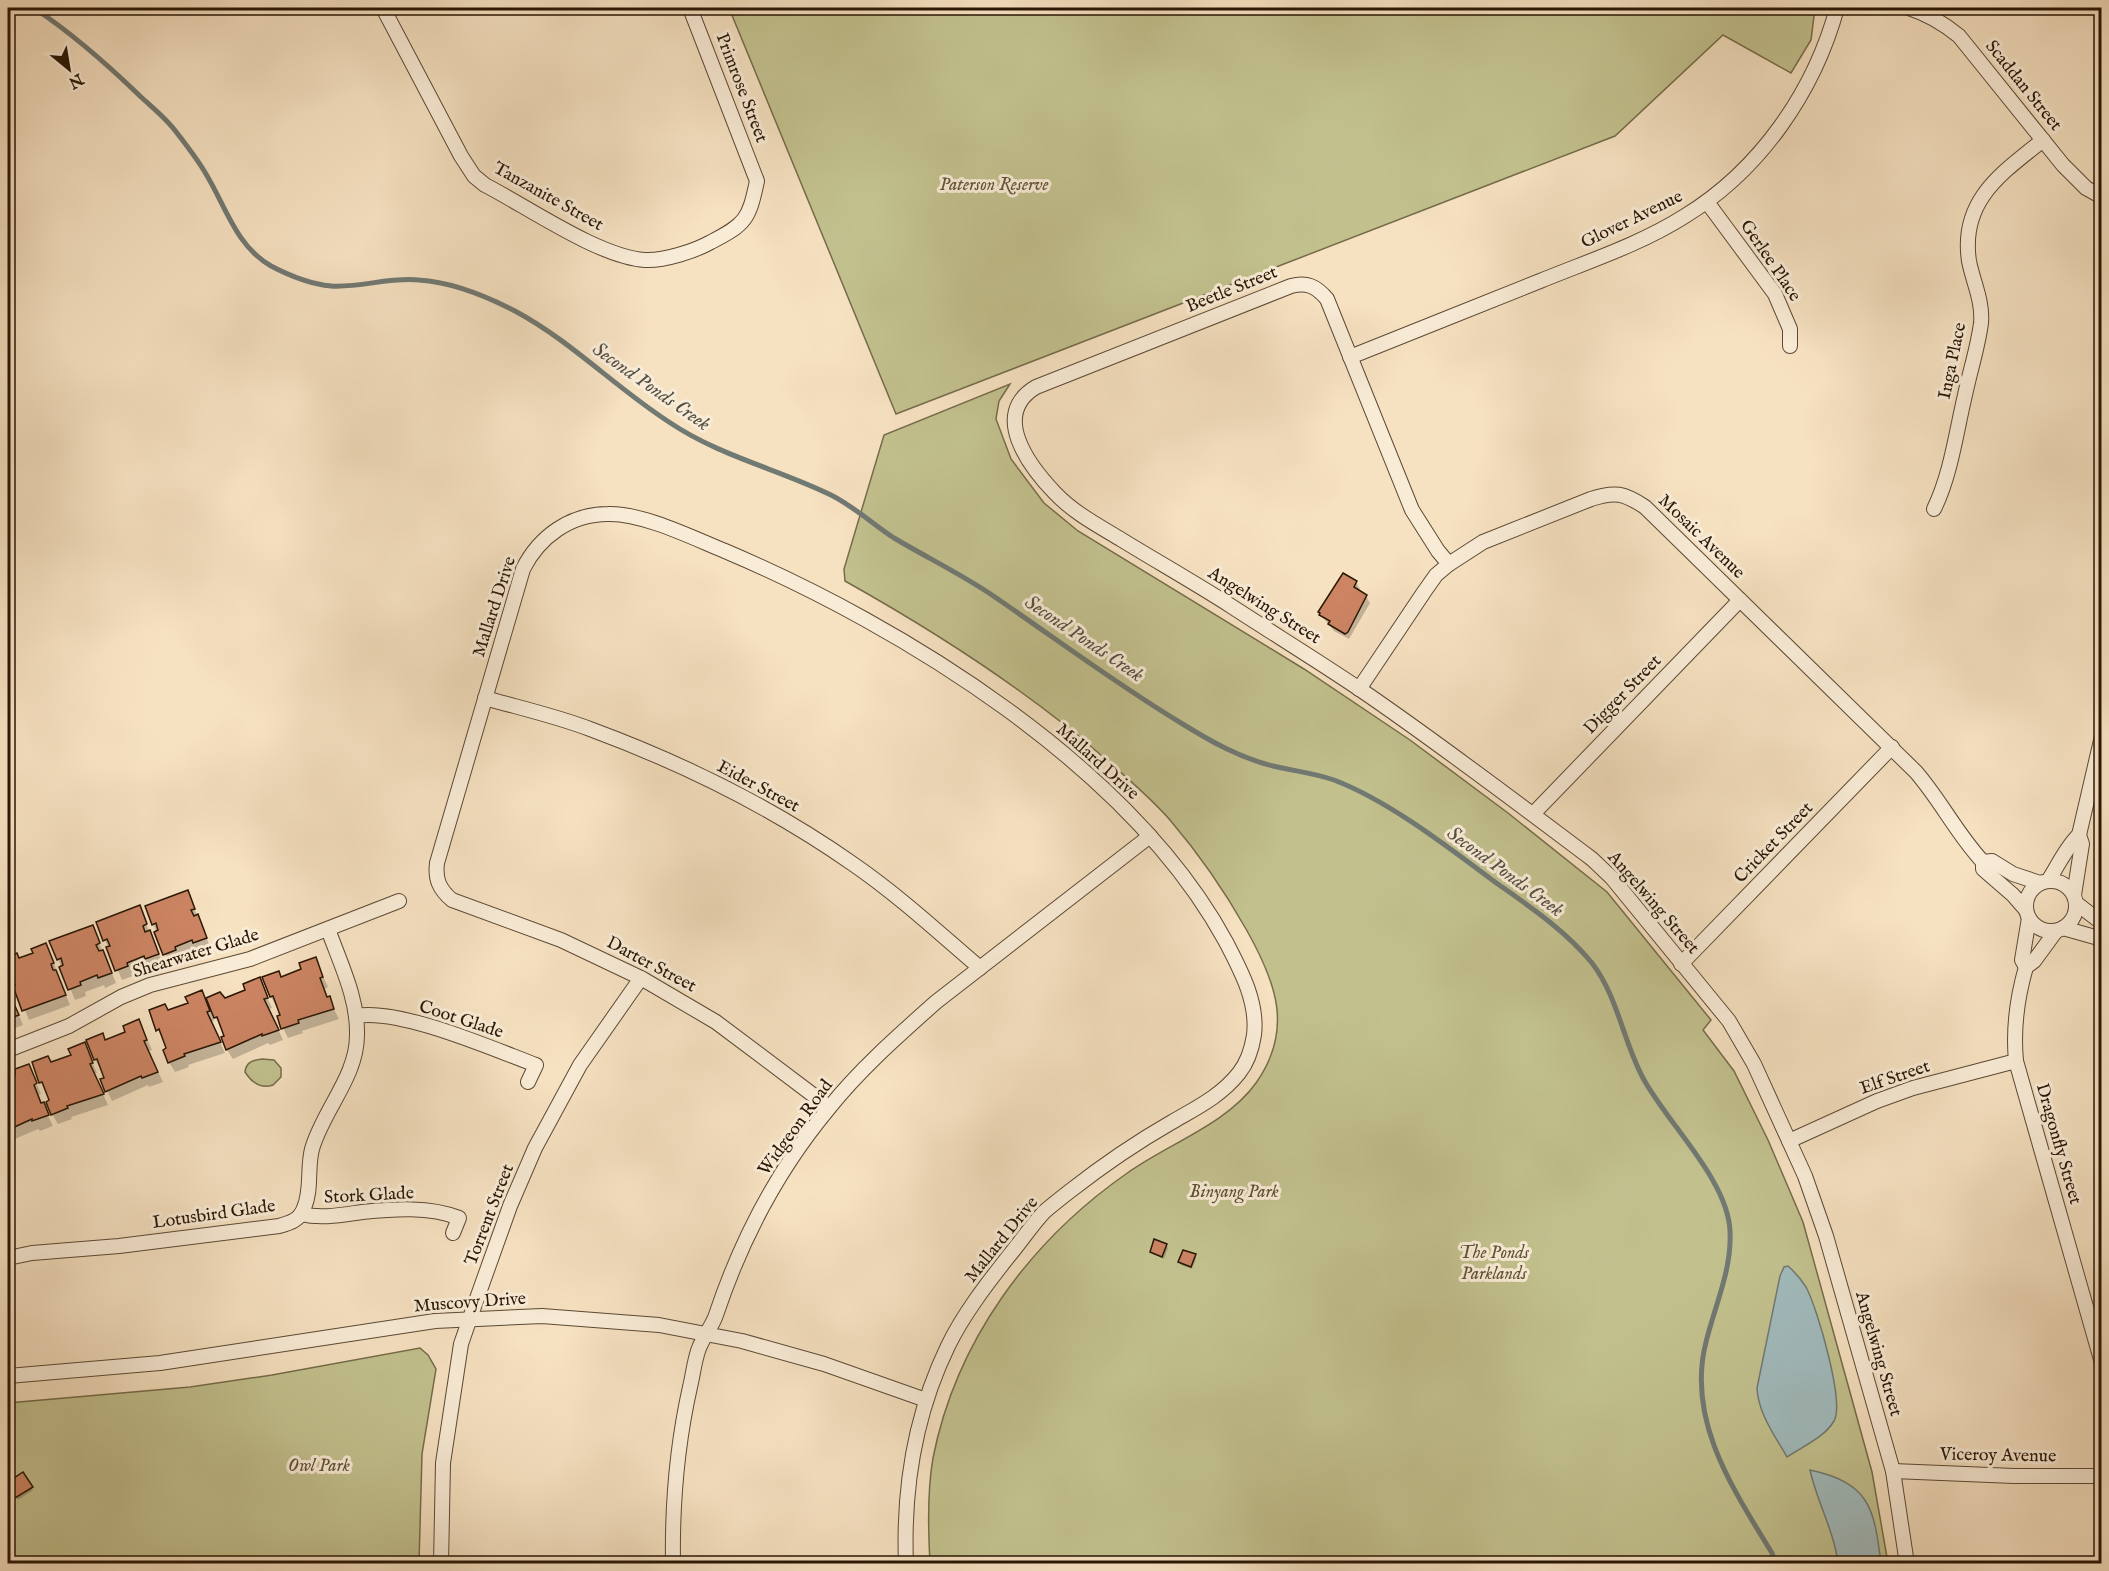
<svg xmlns="http://www.w3.org/2000/svg" width="2109" height="1571" font-family="'IM FELL English',serif">
  <style>
    .green { fill: #c2c18e; stroke: #766c4a; stroke-width: 1.5 }
    .water { fill: #a1bbbd; stroke: #717973; stroke-width: 1.5 }
    .shadow { fill: #0003 }
    .lines { fill: none; stroke-linecap: round; stroke-linejoin: round }
    .stream { stroke: #717973; stroke-width: 5 }
    .building { fill: #cc8463; stroke: #291605; stroke-width: 1.5 }
    .street-casing { stroke: #5c4934; stroke-width: 16 }
    .street { stroke: #f9ecd7; stroke-width: 14 }
    .labels { text-anchor: middle; dominant-baseline: central; stroke-width: 6; stroke-linejoin: round; paint-order: stroke }
    .street-label { font-size: 18px; fill: #291605; stroke: #f9ecd7 }
    .park-label { font-size: 18px; font-style: italic; fill: #5f5235; stroke: #f9ecd7 }
    .water-label { font-size: 20px; font-style: italic; fill: #535045; stroke: #f9ecd7 }
  </style>
  <rect width="100%" height="100%" fill="#f6e1c1"/>
  <filter id="stains"><feTurbulence type="fractalNoise" baseFrequency=".00333" numOctaves="4"/><feColorMatrix values="0 0 0 0 .2 0 0 0 0 .09 0 0 0 0 .02 0 0 0 .5 -.17"/></filter>
  <radialGradient id="worn" r=".72"><stop offset=".6" stop-color="#630" stop-opacity="0"/><stop offset="1" stop-color="#630" stop-opacity=".3"/></radialGradient>
  <g class="green">
    <path d="M 729,8 L 1815,8 L 1811,40 L 1791,73 L 1723,35 L 1615,136 L 896,414 Z"/>
    <path d="M 1010,384 L 999,401 L 996,419 L 1011,459 L 1044,503 L 1078,531 L 1304,669 L 1410,740 L 1508,813 L 1607,892 L 1711,1020 L 1703,1030 L 1734,1071 L 1768,1140 L 1803,1222 L 1872,1472 L 1888,1563 L 930,1563 C 928,1528 927,1492 933,1458 C 956,1341 1030,1241 1126,1174 C 1167,1144 1226,1125 1256,1083 C 1294,1029 1276,982 1246,929 C 1224,890 1199,854 1170,820 C 1150,797 1126,777 1102,756 C 1024,688 936,632 845,581 L 844,569 L 884,435 Z"/>
    <path d="M 262,1059 L 274,1060 L 281,1068 L 281,1077 L 273,1085 C 261,1089 252,1083 245,1072 C 246,1062 253,1060 262,1059 Z"/>
    <path d="M 420,1348 L 428,1355 L 436,1369 L 422,1454 L 419,1563 L 9,1564 L 8,1559 L 8,1403 L 190,1387 L 272,1375 Z"/>
  </g>
  <g class="water">
    <path d="M 1788,1266 C 1796,1273 1801,1279 1806,1287 C 1817,1307 1845,1403 1834,1421 C 1824,1438 1803,1446 1787,1457 C 1775,1436 1758,1413 1757,1388 L 1780,1276 L 1784,1267 Z"/>
    <path d="M 1810,1470 C 1870,1483 1874,1508 1881,1563 L 1838,1563 C 1834,1531 1817,1502 1810,1470 Z"/>
  </g>
  <g class="shadow">
    <path d="M 1356,582 L 1360,589 L 1358,591 L 1366,596 L 1370,603 L 1349,639 L 1334,631 L 1321,615 Z"/>
    <path d="M 187,891 L 211,949 L 200,953 L 199,950 L 180,957 L 181,961 L 170,965 L 153,924 Z"/>
    <path d="M 139,907 L 163,964 L 152,968 L 151,966 L 131,973 L 133,976 L 122,980 L 105,940 Z"/>
    <path d="M 92,926 L 116,983 L 105,988 L 104,985 L 85,992 L 86,996 L 75,1000 L 58,959 Z"/>
    <path d="M 45,945 L 51,955 L 58,974 L 57,974 L 70,1005 L 29,1020 L 8,968 L 8,959 L 17,955 L 19,960 L 35,954 Z"/>
    <path d="M 315,959 L 328,987 L 325,989 L 328,998 L 339,1019 L 302,1031 L 303,1033 L 288,1038 L 283,1028 L 282,1016 L 271,997 L 264,978 L 282,979 L 303,970 Z"/>
    <path d="M 259,979 L 272,1008 L 269,1009 L 283,1040 L 270,1045 L 268,1043 L 233,1059 L 227,1050 L 226,1037 L 213,1013 L 212,1014 L 214,1021 L 211,1022 L 225,1053 L 188,1065 L 189,1067 L 175,1072 L 169,1062 L 168,1049 L 158,1030 L 150,1011 L 168,1012 L 189,1004 L 201,992 L 209,1006 L 247,991 Z"/>
    <path d="M 8,984 L 10,994 L 23,1025 L 8,1031 Z"/>
    <path d="M 139,1021 L 152,1050 L 148,1051 L 163,1082 L 149,1087 L 148,1085 L 112,1101 L 102,1080 L 106,1079 L 95,1059 L 106,1041 L 127,1033 Z"/>
    <path d="M 84,1044 L 97,1073 L 94,1074 L 108,1105 L 71,1117 L 72,1119 L 58,1124 L 52,1114 L 51,1101 L 41,1082 L 51,1064 L 73,1056 Z"/>
    <path d="M 29,1066 L 41,1094 L 39,1095 L 42,1104 L 53,1126 L 40,1131 L 38,1129 L 8,1142 L 8,1080 L 16,1077 Z"/>
    <path d="M 1166,1245 L 1168,1248 L 1164,1259 L 1153,1254 L 1151,1252 Z"/>
    <path d="M 1194,1255 L 1196,1258 L 1192,1269 L 1181,1265 L 1180,1262 Z"/>
    <path d="M 23,1474 L 33,1490 L 18,1500 L 8,1483 Z"/>
  </g>
  <g class="lines">
    <path class="stream" d="M 34,8 C 73,34 107,64 141,97 C 153,108 167,119 177,133 C 187,146 198,160 206,174 C 226,207 236,246 271,266 C 290,276 309,284 331,286 C 360,288 389,277 419,280 C 451,282 486,296 515,311 C 571,341 616,388 669,422 C 719,456 778,469 831,495 C 853,506 873,524 894,538 C 926,557 961,574 992,595 C 1055,638 1116,684 1181,723 C 1210,741 1240,758 1273,766 C 1294,771 1314,773 1334,780 C 1389,801 1448,847 1495,882 C 1529,906 1565,930 1592,963 C 1618,997 1623,1041 1643,1078 C 1667,1123 1728,1180 1730,1231 C 1732,1270 1715,1305 1706,1342 C 1686,1420 1733,1489 1772,1553 L 1775,1564"/>
  </g>
  <g class="building">
    <path d="M 1343,573 L 1357,581 L 1354,587 L 1367,595 L 1348,632 L 1345,634 L 1328,624 L 1330,621 L 1319,615 L 1320,613 L 1318,612 Z"/>
    <path d="M 188,890 L 195,909 L 191,910 L 194,916 L 198,914 L 207,938 L 193,943 L 192,940 L 175,947 L 176,950 L 163,955 L 154,932 L 158,930 L 156,923 L 152,925 L 145,906 Z"/>
    <path d="M 140,905 L 147,924 L 143,926 L 145,932 L 150,930 L 159,954 L 145,959 L 144,956 L 127,963 L 128,966 L 115,971 L 106,947 L 110,946 L 107,939 L 103,941 L 96,922 Z"/>
    <path d="M 93,925 L 100,943 L 96,945 L 99,951 L 103,950 L 112,973 L 98,978 L 97,975 L 80,982 L 81,985 L 68,990 L 59,967 L 63,965 L 61,958 L 57,960 L 49,941 Z"/>
    <path d="M 46,943 L 54,963 L 51,964 L 53,970 L 56,970 L 66,995 L 22,1011 L 13,986 L 15,985 L 13,978 L 10,979 L 8,972 L 8,957 L 17,953 L 19,958 L 33,953 L 31,949 Z"/>
    <path d="M 316,957 L 323,977 L 320,978 L 327,997 L 330,996 L 334,1009 L 298,1020 L 299,1023 L 281,1029 L 277,1016 L 280,1015 L 273,996 L 270,997 L 262,977 L 279,971 L 281,977 L 301,969 L 299,963 Z"/>
    <path d="M 260,977 L 268,998 L 264,999 L 279,1030 L 262,1036 L 262,1034 L 226,1050 L 221,1037 L 224,1036 L 217,1017 L 214,1018 L 206,998 L 220,992 L 225,998 L 245,990 L 243,984 Z"/>
    <path d="M 8,990 L 19,1015 L 8,1019 Z"/>
    <path d="M 202,990 L 210,1011 L 207,1012 L 221,1042 L 184,1054 L 185,1056 L 168,1063 L 163,1050 L 166,1048 L 159,1029 L 156,1031 L 149,1010 L 165,1004 L 168,1010 L 188,1003 L 185,997 Z"/>
    <path d="M 139,1019 L 147,1040 L 144,1041 L 158,1072 L 142,1078 L 141,1076 L 105,1092 L 100,1079 L 104,1078 L 97,1059 L 94,1060 L 86,1040 L 103,1033 L 105,1040 L 125,1032 L 123,1026 Z"/>
    <path d="M 85,1042 L 93,1063 L 90,1064 L 104,1094 L 67,1106 L 68,1108 L 51,1115 L 46,1102 L 49,1100 L 42,1082 L 39,1083 L 32,1062 L 48,1056 L 51,1062 L 71,1055 L 68,1049 Z"/>
    <path d="M 29,1064 L 37,1083 L 34,1085 L 41,1103 L 44,1102 L 49,1115 L 32,1121 L 32,1119 L 8,1130 L 8,1078 L 15,1076 L 15,1069 Z"/>
    <path d="M 1154,1239 L 1167,1244 L 1162,1257 L 1150,1252 Z"/>
    <path d="M 1183,1250 L 1196,1254 L 1191,1267 L 1178,1262 Z"/>
    <path d="M 23,1472 L 33,1487 L 15,1498 L 8,1487 L 8,1482 Z"/>
  </g>
  <g class="lines">
    <g class="street-casing">
      <g id="street">
        <path d="M 383,8 L 461,156 L 474,176 L 485,185 C 528,207 599,257 645,260 C 664,261 695,251 711,242 C 746,224 749,219 757,181 L 690,8"/>
        <path d="M 1909,8 C 1928,14 1943,23 1959,36 L 2063,165 L 2086,188 L 2102,197"/>
        <path d="M 1707,202 L 1775,294 L 1790,329 L 1790,346"/>
        <path d="M 1350,357 C 1413,332 1477,306 1540,281 C 1589,261 1641,244 1685,216 C 1760,170 1814,92 1837,8"/>
        <path d="M 1934,509 C 1951,474 1956,433 1965,395 C 1970,371 1978,347 1981,323 C 1983,301 1973,282 1969,261 C 1960,200 2002,173 2043,140"/>
        <path d="M 1449,564 L 1438,551 L 1412,510 L 1327,299 C 1316,286 1307,282 1291,286 L 1036,387 C 990,414 1029,466 1055,493 C 1074,513 1099,526 1122,540 C 1158,562 1195,583 1231,606 C 1274,634 1318,661 1361,690 C 1440,744 1516,802 1592,859 L 1612,878 L 1729,1021 L 1754,1064 L 1805,1176 L 1826,1236 L 1893,1471 L 1907,1564"/>
        <path d="M 1359,689 L 1424,592 L 1436,575 L 1449,564 L 1483,542 L 1591,499 C 1615,491 1624,493 1645,507 L 1916,772 C 1941,801 1957,834 1983,862 L 1983,869 L 2013,895 L 2026,910"/>
        <path d="M 485,698 C 520,708 556,716 590,729 C 682,763 773,808 853,864 C 898,895 938,932 980,968"/>
        <path d="M 1533,814 L 1740,600"/>
        <path d="M 1983,862 L 1992,861 L 2013,874 L 2040,883"/>
        <path d="M 2048,881 C 2058,866 2066,847 2079,835"/>
        <circle cx="2051" cy="906" r="25"/>
        <path d="M 2074,895 L 2082,844 L 2079,835 L 2102,736"/>
        <path d="M 2076,903 L 2102,923"/>
        <path d="M 2063,928 L 2102,939"/>
        <path d="M 2056,931 L 2034,961 L 2026,967 C 2017,998 2013,1029 2016,1061 L 2102,1363"/>
        <path d="M 1681,964 L 1892,747"/>
        <path d="M 2026,967 L 2022,960 L 2029,918"/>
        <path d="M 356,1016 C 400,1008 493,1049 536,1065 L 528,1082"/>
        <path d="M 8,1050 L 69,1026 L 121,997 L 150,985 L 250,959 L 399,901"/>
        <path d="M 829,1107 L 716,1022 L 641,978 L 561,940 L 452,900 C 439,889 435,879 437,863 L 523,569 C 539,537 570,514 608,514 C 643,513 693,538 725,551 C 904,627 1131,767 1226,942 C 1241,971 1258,1002 1254,1035 C 1252,1048 1247,1063 1239,1073 C 1221,1096 1196,1108 1172,1122 C 1137,1142 1102,1166 1070,1191 C 1061,1198 1052,1205 1044,1212 C 1031,1226 1020,1243 1008,1257 C 986,1285 963,1315 948,1346 C 915,1414 903,1489 906,1564"/>
        <path d="M 1789,1141 L 1877,1101 L 1913,1088 L 2016,1061"/>
        <path d="M 301,1214 C 321,1219 341,1215 362,1212 C 393,1209 430,1206 459,1218 L 453,1233"/>
        <path d="M 8,1258 L 32,1253 L 119,1246 L 279,1226 C 290,1223 300,1220 304,1208 C 312,1190 307,1168 312,1149 C 323,1110 357,1077 357,1035 C 358,998 340,963 328,929"/>
        <path d="M 8,1376 L 160,1363 L 435,1321 L 542,1316 L 659,1325 L 742,1341 L 824,1364 L 926,1400"/>
        <path d="M 1893,1471 L 2014,1476 L 2102,1476"/>
        <path d="M 441,1564 L 443,1463 L 461,1344 L 470,1318 L 510,1206 L 535,1148 L 580,1065 L 641,978"/>
        <path d="M 673,1564 C 672,1504 677,1445 690,1387 C 693,1375 694,1363 698,1351 C 702,1338 712,1327 716,1315 C 741,1240 778,1169 829,1108 C 860,1069 899,1035 936,1002 L 1150,836"/>
      </g>
    </g>
    <use href="#street" class="street"/>
  </g>
  <g class="labels">
    <g class="street-label">
      <text transform="translate(2023 86) rotate(51)">Scaddan Street</text>
      <text transform="translate(741 88) rotate(69)">Primrose Street</text>
      <text transform="translate(548 197) rotate(29)">Tanzanite Street</text>
      <text transform="translate(1632 220) rotate(-26)">Glover Avenue</text>
      <text transform="translate(1770 261) rotate(56)">Gerlee Place</text>
      <text transform="translate(1232 290) rotate(-22)">Beetle Street</text>
      <text transform="translate(1953 361) rotate(-78)">Inga Place</text>
      <text transform="translate(1701 537) rotate(44)">Mosaic Avenue</text>
      <text transform="translate(1264 606) rotate(32)">Angelwing Street</text>
      <text transform="translate(495 607) rotate(-72)">Mallard Drive</text>
      <text transform="translate(1623 695) rotate(-46)">Digger Street</text>
      <text transform="translate(1097 762) rotate(42)">Mallard Drive</text>
      <text transform="translate(758 787) rotate(28)">Eider Street</text>
      <text transform="translate(1774 843) rotate(-46)">Cricket Street</text>
      <text transform="translate(1653 903) rotate(49)">Angelwing Street</text>
      <text transform="translate(196 954) rotate(-17)">Shearwater Glade</text>
      <text transform="translate(651 965) rotate(28)">Darter Street</text>
      <text transform="translate(461 1020) rotate(18)">Coot Glade</text>
      <text transform="translate(1895 1078) rotate(-19)">Elf Street</text>
      <text transform="translate(796 1128) rotate(-54)">Widgeon Road</text>
      <text transform="translate(2058 1144) rotate(74)">Dragonfly Street</text>
      <text transform="translate(369 1196) rotate(-3)">Stork Glade</text>
      <text transform="translate(214 1215) rotate(-8)">Lotusbird Glade</text>
      <text transform="translate(490 1215) rotate(-69)">Torrent Street</text>
      <text transform="translate(1002 1240) rotate(-51)">Mallard Drive</text>
      <text transform="translate(470 1303) rotate(-4)">Muscovy Drive</text>
      <text transform="translate(1878 1354) rotate(74)">Angelwing Street</text>
      <text transform="translate(1998 1456) rotate(1)">Viceroy Avenue</text>
    </g>
    <g class="park-label">
      <text x="994" y="185">Paterson Reserve</text>
      <text x="1234" y="1192">Binyang Park</text>
      <text x="1494" y="1253">The Ponds<tspan x="1494" dy="21">Parklands</tspan></text>
      <text x="319" y="1466">Owl Park</text>
    </g>
    <g class="water-label">
      <text transform="translate(651 387) rotate(35)">Second Ponds Creek</text>
      <text transform="translate(1084 639) rotate(34)">Second Ponds Creek</text>
      <text transform="translate(1505 872) rotate(36)">Second Ponds Creek</text>
    </g>
  </g>
  <rect width="2109" height="1571" fill="none" stroke="#f6e1c1" stroke-width="30"/>
  <rect x="9" y="9" width="2091" height="1553" fill="none" stroke="#291605" stroke-width="3"/>
  <rect x="15" y="15" width="2079" height="1541" fill="none" stroke="#291605" stroke-width="1.5"/>
  <g transform="translate(69 69) rotate(150)" stroke="#f9ecd7" stroke-width="4.5" paint-order="stroke">
  <path d="M0-4.5L10 22L0 15L-10 22Z" fill="#291605"/>
  <text y="-9" font-size="16" font-weight="bold" text-anchor="middle" fill="#291605">N</text>
  </g>
  <rect width="100%" height="100%" filter="url(#stains)"/>
  <rect width="100%" height="100%" fill="url(#worn)"/>
</svg>
